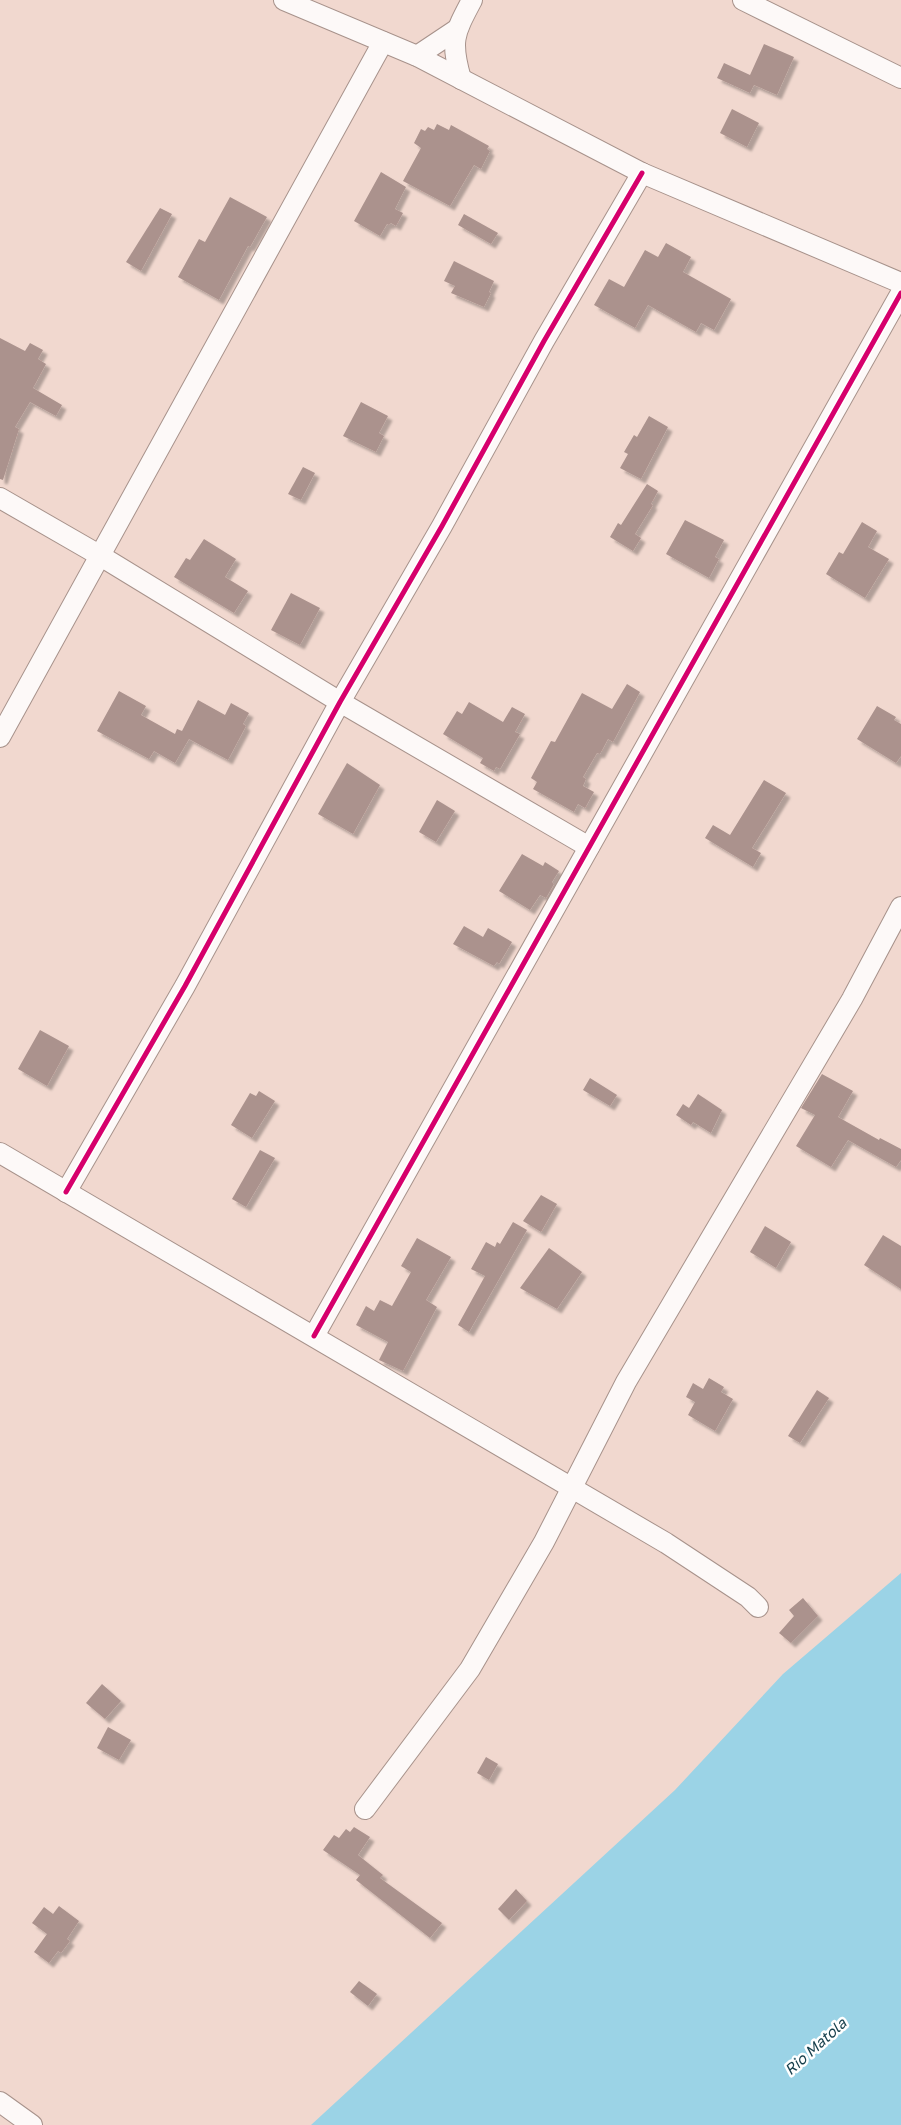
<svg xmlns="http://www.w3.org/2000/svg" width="901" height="2125" font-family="'Golos Text',sans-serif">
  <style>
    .water { fill: #9bd3e6 }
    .building { fill: #ab928d; filter: url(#shadow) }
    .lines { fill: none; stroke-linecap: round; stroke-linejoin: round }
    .minor-casing { stroke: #a7928b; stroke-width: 22 }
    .minor { stroke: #fdf9f8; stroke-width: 20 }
    .cycleway-casing { stroke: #fff; stroke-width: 8 }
    .cycleway { stroke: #d6006c; stroke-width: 5 }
    .labels { text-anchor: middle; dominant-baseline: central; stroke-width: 5; stroke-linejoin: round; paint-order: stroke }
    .water-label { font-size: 15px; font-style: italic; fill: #153e4b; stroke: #fff }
  </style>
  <defs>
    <filter id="shadow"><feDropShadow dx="4.5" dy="4.5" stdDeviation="1" flood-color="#0004"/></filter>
  </defs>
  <rect width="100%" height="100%" fill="#f1d8cf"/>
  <path class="water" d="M 901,1573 L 901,2125 L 311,2125 L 675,1790 L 783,1674 Z"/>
  <g class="building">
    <path d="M 764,44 L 794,57 L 777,95 L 754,85 L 750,93 L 717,78 L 724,63 L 750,75 Z"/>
    <path d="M 732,109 L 759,123 L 747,147 L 720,133 Z"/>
    <path d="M 437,124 L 449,130 L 451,125 L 489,146 L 487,149 L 490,151 L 481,169 L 474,165 L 450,206 L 403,181 L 421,148 L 414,143 L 421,129 L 425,131 L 428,127 L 434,130 Z"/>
    <path d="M 381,172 L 406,187 L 395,209 L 403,213 L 396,226 L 391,223 L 389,225 L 387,224 L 380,236 L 354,221 Z"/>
    <path d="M 230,197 L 267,217 L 250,247 L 248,246 L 219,300 L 178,277 L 199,239 L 205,242 Z"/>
    <path d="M 160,208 L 172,214 L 141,271 L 126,262 Z"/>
    <path d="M 464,214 L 498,233 L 491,244 L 458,225 Z"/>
    <path d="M 666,243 L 691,257 L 683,272 L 731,299 L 714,330 L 701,323 L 696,332 L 648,305 L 635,328 L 594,305 L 609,279 L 624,287 L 645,250 L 658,257 Z"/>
    <path d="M 454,261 L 494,281 L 489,292 L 491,293 L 484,307 L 451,293 L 455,286 L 444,281 Z"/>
    <path d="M 0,338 L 25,351 L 30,343 L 43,350 L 38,359 L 46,364 L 33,388 L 62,405 L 56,416 L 30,402 L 15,427 L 19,429 L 3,480 L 0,479 Z"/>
    <path d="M 361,402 L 388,416 L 379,433 L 384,436 L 376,452 L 343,436 Z"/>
    <path d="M 649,416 L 668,427 L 641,479 L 620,468 L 628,454 L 624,452 L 634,435 L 637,437 Z"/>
    <path d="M 303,467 L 315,473 L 301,500 L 288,494 Z"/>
    <path d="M 647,484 L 658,491 L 651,504 L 653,505 L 635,534 L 641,538 L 633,551 L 610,537 L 618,523 L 621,525 Z"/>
    <path d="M 685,520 L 724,540 L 715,557 L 719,559 L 709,578 L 666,554 Z"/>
    <path d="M 862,522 L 877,531 L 868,547 L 889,559 L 865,598 L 826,574 L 839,552 L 843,554 Z"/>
    <path d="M 204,539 L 236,559 L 225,577 L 248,591 L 234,613 L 174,577 L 186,558 L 190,560 Z"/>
    <path d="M 291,593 L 320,608 L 300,645 L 271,630 Z"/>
    <path d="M 627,684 L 640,692 L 613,742 L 608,739 L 600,754 L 597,753 L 583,777 L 586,779 L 583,786 L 594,792 L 585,808 L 578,804 L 574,812 L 533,789 L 537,782 L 531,778 L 551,741 L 555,742 L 582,693 L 612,709 Z"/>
    <path d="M 119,691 L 146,706 L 141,715 L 175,734 L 177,729 L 182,731 L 198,700 L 225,715 L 231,703 L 249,713 L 243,724 L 246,726 L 228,760 L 189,739 L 175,763 L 154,751 L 149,759 L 97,731 Z"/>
    <path d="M 469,702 L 503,722 L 512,707 L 525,714 L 515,732 L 520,734 L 500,769 L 496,767 L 494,771 L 480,763 L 483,758 L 443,734 L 457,711 L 462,714 Z"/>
    <path d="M 877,706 L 896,717 L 894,720 L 901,724 L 901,756 L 896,763 L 857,739 Z"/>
    <path d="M 347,763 L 380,785 L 353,834 L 318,814 Z"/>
    <path d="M 764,780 L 786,793 L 752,848 L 761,853 L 753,867 L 705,838 L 713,825 L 730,835 Z"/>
    <path d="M 437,800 L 455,811 L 436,842 L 419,832 Z"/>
    <path d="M 522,854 L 543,866 L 545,862 L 559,871 L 552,882 L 554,884 L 546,898 L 540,895 L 530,910 L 499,891 Z"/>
    <path d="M 464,926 L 483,937 L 488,928 L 512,942 L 499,964 L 497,962 L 494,966 L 453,944 Z"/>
    <path d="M 40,1030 L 69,1046 L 47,1086 L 18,1069 Z"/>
    <path d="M 822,1074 L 853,1091 L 838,1117 L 879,1140 L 880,1138 L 901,1149 L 901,1160 L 896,1167 L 848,1140 L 831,1167 L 796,1146 L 815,1115 L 801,1108 Z"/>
    <path d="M 590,1078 L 617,1095 L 610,1106 L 583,1090 Z"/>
    <path d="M 259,1091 L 275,1101 L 252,1138 L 231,1125 L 250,1093 L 256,1096 Z"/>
    <path d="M 698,1094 L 722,1110 L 711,1133 L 693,1122 L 691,1125 L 676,1115 L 683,1104 L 689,1108 Z"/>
    <path d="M 260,1150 L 275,1158 L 246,1207 L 232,1199 Z"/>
    <path d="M 541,1195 L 557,1204 L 541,1232 L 523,1221 Z"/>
    <path d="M 513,1222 L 527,1230 L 469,1332 L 458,1325 L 485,1276 L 471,1269 L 486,1242 L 495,1247 L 497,1242 L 500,1244 Z"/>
    <path d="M 765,1226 L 791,1242 L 776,1268 L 750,1252 Z"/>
    <path d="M 883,1235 L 901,1246 L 901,1289 L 864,1265 Z"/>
    <path d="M 417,1238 L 451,1257 L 426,1300 L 437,1307 L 403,1371 L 379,1360 L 388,1342 L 356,1325 L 366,1306 L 374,1311 L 380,1300 L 392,1306 L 411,1272 L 401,1266 Z"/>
    <path d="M 549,1248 L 582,1272 L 557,1309 L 520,1288 Z"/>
    <path d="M 709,1378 L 724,1387 L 721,1392 L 733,1399 L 715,1431 L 688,1415 L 695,1402 L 686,1397 L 693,1383 L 703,1389 Z"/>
    <path d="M 817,1390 L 829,1398 L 800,1443 L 788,1436 Z"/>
    <path d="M 803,1598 L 818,1616 L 791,1643 L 779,1633 L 794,1616 L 789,1610 Z"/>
    <path d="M 102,1684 L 121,1701 L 105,1719 L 86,1703 Z"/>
    <path d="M 108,1727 L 131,1740 L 119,1760 L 97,1748 Z"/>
    <path d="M 486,1757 L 498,1764 L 489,1780 L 477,1773 Z"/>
    <path d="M 354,1827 L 370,1837 L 358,1855 L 383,1875 L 380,1878 L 442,1923 L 430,1938 L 356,1880 L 360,1875 L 323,1850 L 334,1835 L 339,1838 L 346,1829 L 350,1832 Z"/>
    <path d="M 516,1889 L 527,1901 L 509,1920 L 498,1909 Z"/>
    <path d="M 59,1906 L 79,1921 L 67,1939 L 70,1941 L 61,1953 L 58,1951 L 49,1963 L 34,1952 L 47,1934 L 32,1923 L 44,1907 L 53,1914 Z"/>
    <path d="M 359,1981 L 377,1994 L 368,2006 L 350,1992 Z"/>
  </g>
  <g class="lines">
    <g class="minor-casing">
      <g id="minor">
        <path d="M 284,0 L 417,56 L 642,173 L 901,283"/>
        <path d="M 743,0 L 901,78"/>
        <path d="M 417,56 L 456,30"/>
        <path d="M 461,79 C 450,41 454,34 472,0"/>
        <path d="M 0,498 L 99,555 L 340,702 L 589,847"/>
        <path d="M 0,737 L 383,42"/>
        <path d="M 0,1153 L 666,1543 L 748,1597 L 758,1607"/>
        <path d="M 66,1192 L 185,986 L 340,702 L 442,526 L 544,341 L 642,173"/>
        <path d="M 314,1336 L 901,293"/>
        <path d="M 365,1809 L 470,1669 L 544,1542 L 626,1382 L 852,999 L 901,907"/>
        <path d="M 0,2102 L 32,2125"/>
      </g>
    </g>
    <use href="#minor" class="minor"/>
    <g class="cycleway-casing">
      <g id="cycleway">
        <path d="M 66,1192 L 185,986 L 340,702 L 442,526 L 544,341 L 642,173"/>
        <path d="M 314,1336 L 901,293"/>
      </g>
    </g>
    <use href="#cycleway" class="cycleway"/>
  </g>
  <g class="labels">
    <g class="water-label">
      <text transform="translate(815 2046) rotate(-42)">Rio Matola</text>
    </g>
  </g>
</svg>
